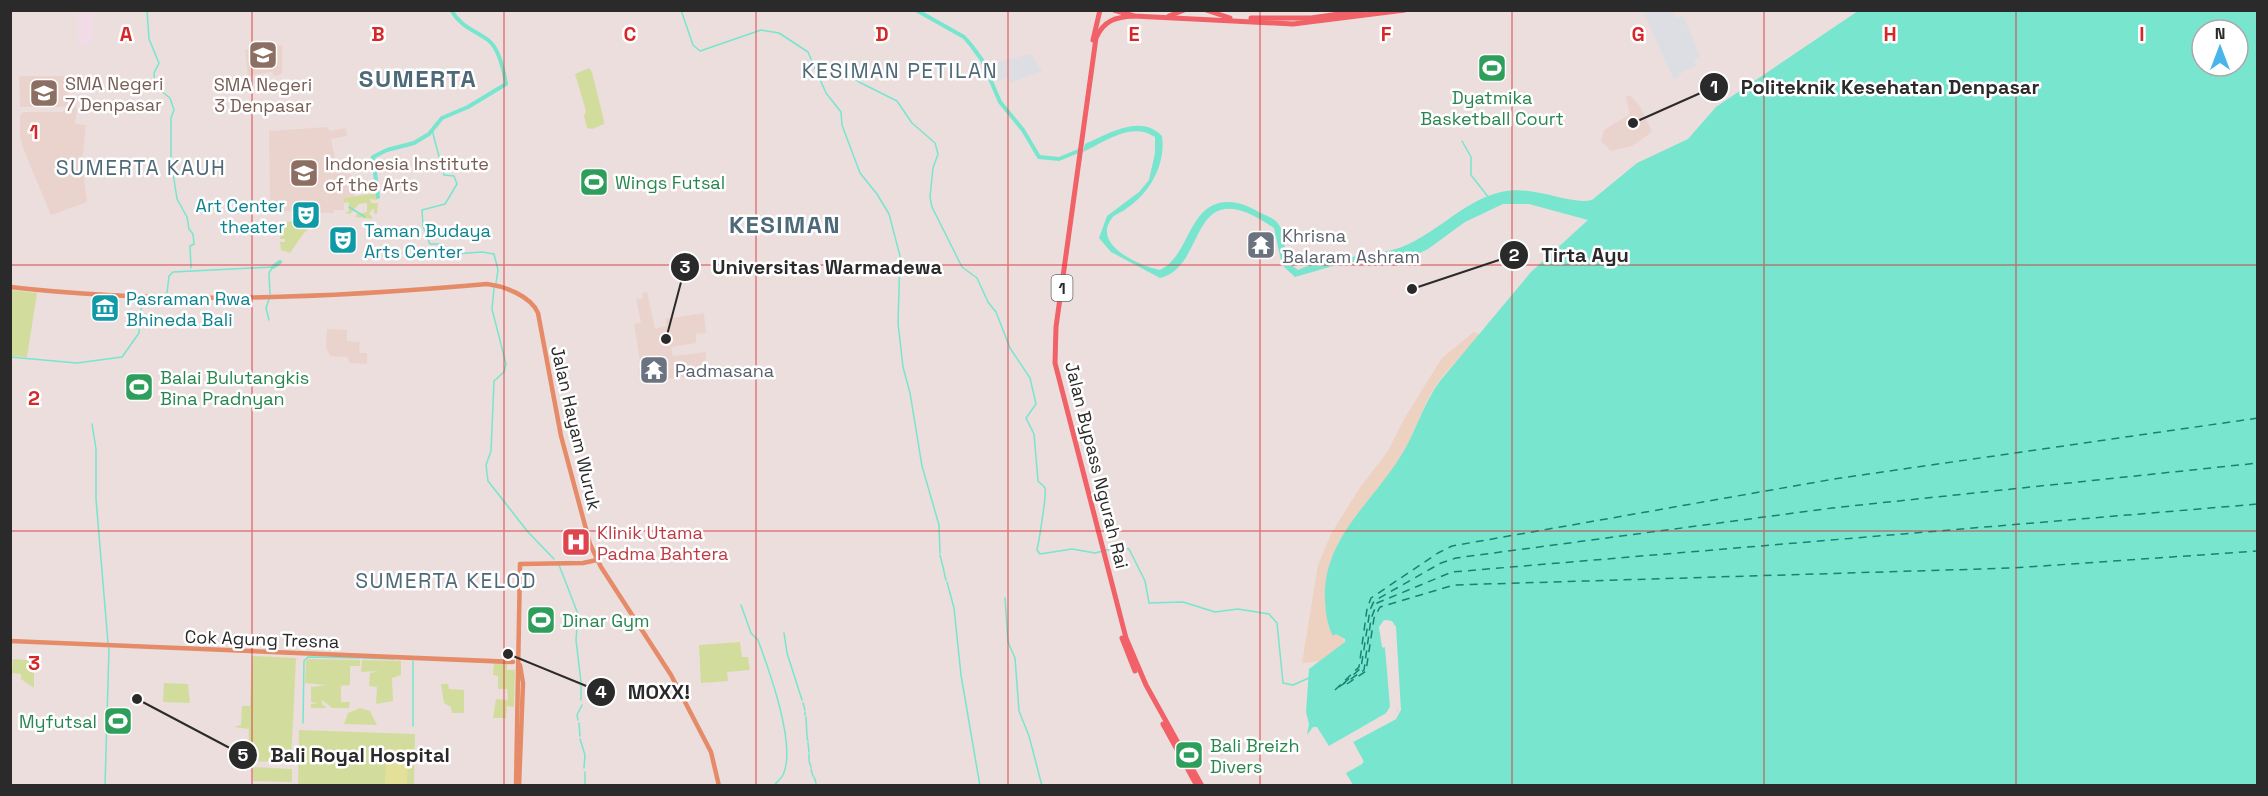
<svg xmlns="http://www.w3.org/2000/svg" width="2268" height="796" font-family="'Space Grotesk',sans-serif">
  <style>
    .industrial { fill: #dddee4 }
    .education { fill: #ebd3cd }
    .medical { fill: #f1dbe6 }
    .green { fill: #d2dd9d }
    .sand { fill: #edd2c2 }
    .pitch { fill: #e4e09a }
    .water { fill: #78e5ce; fill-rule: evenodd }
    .pier { fill: #ebdedd }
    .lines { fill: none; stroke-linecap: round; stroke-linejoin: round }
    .stream { stroke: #78e5ce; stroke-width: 1.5 }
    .river { stroke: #78e5ce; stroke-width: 4 }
    .ferry { stroke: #178375; stroke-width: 1.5; stroke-dasharray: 8 6; stroke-linecap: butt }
    .major { stroke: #e58b67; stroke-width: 4.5 }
    .highway { stroke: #f16168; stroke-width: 5 }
    .grid { fill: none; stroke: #d62828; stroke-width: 1.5; stroke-opacity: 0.55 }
    .labels { text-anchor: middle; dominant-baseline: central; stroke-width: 5; stroke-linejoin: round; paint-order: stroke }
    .shield { fill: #fff; stroke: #6a6a6a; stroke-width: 1.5 }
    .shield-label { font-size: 16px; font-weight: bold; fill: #2a2a2a }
    .education-label { font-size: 18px; fill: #785e54; stroke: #fff; text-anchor: start }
    .leisure-label { font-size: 18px; fill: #27864d; stroke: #fff; text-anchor: start }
    .culture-label { font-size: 18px; fill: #0d838f; stroke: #fff; text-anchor: start }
    .worship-label { font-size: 18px; fill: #5b616d; stroke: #fff; text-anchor: start }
    .street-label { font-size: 18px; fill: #2a2a2a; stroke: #fff }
    .health-label { font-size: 18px; fill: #be3a42; stroke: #fff; text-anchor: start }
    .quarter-label { font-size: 21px; letter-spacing: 1.5px; fill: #4e6977; stroke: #fff }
    .district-label { font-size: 24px; font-weight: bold; letter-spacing: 1.5px; fill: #4e6977; stroke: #fff }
    .grid-label { font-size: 20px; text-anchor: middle; font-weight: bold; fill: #d62828; stroke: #fff; stroke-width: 5; stroke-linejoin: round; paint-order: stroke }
    .leader { fill: none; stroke: #2a2a2a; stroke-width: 2 }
    .callout-dot { fill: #2a2a2a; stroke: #fff; stroke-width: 2 }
    .mark-label { font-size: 18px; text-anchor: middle; font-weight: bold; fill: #fff }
    .callout-label { font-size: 20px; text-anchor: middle; font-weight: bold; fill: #2a2a2a; stroke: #fff; stroke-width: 5; stroke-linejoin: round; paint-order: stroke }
  </style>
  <rect width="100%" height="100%" fill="#ebdedd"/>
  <g class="industrial">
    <path d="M 1643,11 L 1672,11 L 1676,18 L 1683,16 L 1700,56 L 1694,60 L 1696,66 L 1684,71 L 1674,80 Z"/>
    <path d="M 1031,54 L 1042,71 L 1010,83 L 1007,77 L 998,81 L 989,64 Z"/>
  </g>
  <g class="education">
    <path d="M 282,45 L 282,74 L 274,76 L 272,72 L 248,76 L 245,50 Z"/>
    <path d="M 19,76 L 68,76 L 68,103 L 65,107 L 20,107 Z"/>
    <path d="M 1630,95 L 1640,106 L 1652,132 L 1632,146 L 1611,151 L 1601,141 L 1604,130 L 1630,114 L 1626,97 Z"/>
    <path d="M 71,107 L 77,107 L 75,124 L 86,125 L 82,162 L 87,202 L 51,215 L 23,148 L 20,136 L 20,115 L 23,112 L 62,112 Z"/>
    <path d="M 328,127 L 329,131 L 346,128 L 347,136 L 331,139 L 336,163 L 331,164 L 330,167 L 331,172 L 351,174 L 355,196 L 344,198 L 344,210 L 334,210 L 334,213 L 312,213 L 312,219 L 299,219 L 297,211 L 273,212 L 270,199 L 269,131 Z"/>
    <path d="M 647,292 L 655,329 L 667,326 L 665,319 L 704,313 L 706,333 L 696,334 L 696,343 L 671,347 L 673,356 L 706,352 L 704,375 L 654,380 L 653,375 L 639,376 L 638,369 L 641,368 L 634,324 L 641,323 L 636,299 L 643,298 L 642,293 Z"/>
    <path d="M 327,329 L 347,330 L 347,341 L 360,342 L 359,353 L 367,353 L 367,364 L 349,363 L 348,357 L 330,356 L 326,347 Z"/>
  </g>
  <path class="medical" d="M 78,12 L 93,12 L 93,45 L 77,44 Z"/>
  <g class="green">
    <path d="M 589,68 L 592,72 L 604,121 L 604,124 L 592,129 L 587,128 L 584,116 L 586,111 L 575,74 Z"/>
    <path d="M 377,193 L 377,200 L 370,199 L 371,203 L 378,203 L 377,214 L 374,213 L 374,208 L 369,213 L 373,219 L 355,217 L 357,214 L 367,212 L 367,203 L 359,204 L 350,214 L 345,213 L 349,211 L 349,202 L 344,203 L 344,198 Z"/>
    <path d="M 297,220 L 315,220 L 316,222 L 303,234 L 290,253 L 281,250 L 280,242 L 285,242 L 285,239 L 280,239 L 279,224 Z"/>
    <path d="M 11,290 L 37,293 L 27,357 L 11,356 Z"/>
    <path d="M 740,642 L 742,657 L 748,657 L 750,670 L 727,672 L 728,681 L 701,683 L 699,645 Z"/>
    <path d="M 252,656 L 296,658 L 291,762 L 248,761 L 249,729 L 234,727 L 241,725 L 242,706 L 250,706 Z"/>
    <path d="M 13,659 L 39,661 L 38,670 L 34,670 L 34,688 L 21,679 L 21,674 L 12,673 Z"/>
    <path d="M 308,659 L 360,660 L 360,666 L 350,666 L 350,685 L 339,686 L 341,686 L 341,702 L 350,702 L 349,708 L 332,708 L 322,700 L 322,704 L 327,708 L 311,708 L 311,704 L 318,703 L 311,702 L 311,687 L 326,685 L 305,683 L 306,661 Z"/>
    <path d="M 362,660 L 401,661 L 401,675 L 392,678 L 393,701 L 376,704 L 377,687 L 369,686 L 370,673 L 379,671 L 361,672 Z"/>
    <path d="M 494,663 L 507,663 L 507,670 L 515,670 L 514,707 L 507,706 L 506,718 L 493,718 L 496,699 L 508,700 L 507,689 L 498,689 L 498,676 L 493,675 Z"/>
    <path d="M 164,683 L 188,684 L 190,703 L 163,702 Z"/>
    <path d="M 441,684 L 448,684 L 449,689 L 464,690 L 464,713 L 452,713 L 451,707 L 444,703 Z"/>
    <path d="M 360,708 L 370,711 L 377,725 L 344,724 L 348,713 Z"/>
    <path d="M 299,730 L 415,734 L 414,785 L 298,786 Z"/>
    <path d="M 253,767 L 292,769 L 292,782 L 253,781 Z"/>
  </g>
  <path class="sand" d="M 1474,332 L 1480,335 C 1464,354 1442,373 1430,395 C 1419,417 1411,441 1398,461 C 1358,521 1312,547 1329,628 L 1340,633 L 1345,642 L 1321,661 L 1302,663 L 1318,565 L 1331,534 L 1359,489 L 1388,451 L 1404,419 L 1442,358 Z"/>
  <path class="pitch" d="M 386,749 L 408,749 L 407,785 L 385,785 Z"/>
  <path class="water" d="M 1858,11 L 2257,11 L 2257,785 L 1353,785 L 1346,773 L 1362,764 L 1363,760 L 1353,742 L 1396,719 C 1403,689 1395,658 1396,627 L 1388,620 L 1379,627 L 1382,647 L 1385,646 L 1391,703 L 1388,712 L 1329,746 L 1317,727 L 1313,727 L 1307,735 L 1309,724 L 1306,712 L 1309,669 L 1345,642 L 1345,639 L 1336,634 L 1333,636 C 1327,625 1326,614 1325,601 C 1322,542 1367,507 1397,462 C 1415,436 1422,405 1440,381 L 1531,272 L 1588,220 L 1529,204 L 1503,204 L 1465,222 L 1428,249 L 1411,257 L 1343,263 L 1295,277 L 1282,265 L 1274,228 C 1186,168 1209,267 1160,278 L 1111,252 L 1099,238 L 1107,216 L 1139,192 L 1149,180 L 1155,153 L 1155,137 C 1132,121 1104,142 1083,152 L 1085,144 C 1107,135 1140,113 1162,136 C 1166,164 1150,193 1127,208 C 1123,212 1115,214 1112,218 C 1091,245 1140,266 1160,270 C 1191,255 1188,201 1229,202 C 1238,202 1248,206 1255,210 C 1263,215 1274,217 1279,225 C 1289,239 1279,257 1298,270 C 1334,254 1363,259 1396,249 C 1434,237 1462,201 1501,192 C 1533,184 1571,206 1592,200 L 1637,163 L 1688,139 L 1716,107 ZM 2202,30 L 2238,30 L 2238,66 L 2202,66 Z"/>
  <path class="pier" d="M 1384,620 L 1392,621 L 1396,627 L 1401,710 L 1396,719 L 1353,742 L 1364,762 L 1348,772 L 1362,762 L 1351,740 L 1394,717 L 1398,710 L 1393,628 L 1391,624 L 1385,623 L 1382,628 L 1388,646 L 1393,709 L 1386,718 L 1331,749 L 1329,746 L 1384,716 L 1390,707 L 1385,647 L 1383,648 L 1379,627 Z"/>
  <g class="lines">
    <g class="stream">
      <path d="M 147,10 L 149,39 L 159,63 L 154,73 L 155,86 L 170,98 L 174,110 L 171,118 L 171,160 L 177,199 L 187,217 L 189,229 L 193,234 L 194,244 L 190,246 L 191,268"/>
      <path d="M 681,10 L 693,45 L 700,51 L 761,30 L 779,33 L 808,52 L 826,93 L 841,112 L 842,125 L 860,173 L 877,194 L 889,214 L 900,256 L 898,323 L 903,367 L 910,393 L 922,466 L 939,525 L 940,553"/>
      <path d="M 845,72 L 859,82 L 897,101 L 912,123 L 935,143 L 938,154 L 933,168 L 930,197 L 932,207 L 962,267 L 977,278 L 988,302 L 996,312 L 1010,348 L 1030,378 L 1036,404 L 1026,418 L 1034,434 L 1038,481 C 1039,482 1044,486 1045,488 C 1047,492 1039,541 1037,550 L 1040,554 L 1072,549 L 1095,553 L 1115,548 L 1129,549 L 1145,581 L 1149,603 L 1183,602 L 1215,612 L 1238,609 L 1269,614 L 1277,623 L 1283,683 L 1293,685 L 1309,678"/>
      <path d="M 432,130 L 444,175 L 454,176 L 457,184 L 445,204 L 422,210 L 423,226 L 430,244 L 442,244 L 454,254 L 482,252 L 494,254 L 498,270 L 496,283"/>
      <path d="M 1462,141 L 1471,157 L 1471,175 L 1489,198"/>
      <path d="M 349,207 L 365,217"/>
      <path d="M 494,288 L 492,309 L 506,364 L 504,372 L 494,381 L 491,451 L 486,465 L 488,481 L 528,532 L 554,559"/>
      <path d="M 167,293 L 169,276 L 173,272 L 273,267"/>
      <path d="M 270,294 L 269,273 L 272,268"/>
      <path d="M 269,320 L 266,308 L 269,299"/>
      <path d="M 10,357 L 77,363 L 122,357 L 139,333 L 142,301 L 165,299"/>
      <path d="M 92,424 L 96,449 L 96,499 L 108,643"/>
      <path d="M 940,555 L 944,571"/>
      <path d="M 559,565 L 578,614 L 576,640 L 581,682"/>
      <path d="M 944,572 L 946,580"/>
      <path d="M 947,582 L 954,608 L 961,675 L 980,786"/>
      <path d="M 1005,598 L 1008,642 L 1015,658 L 1019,711 L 1029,736 L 1042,786"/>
      <path d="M 741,605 L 751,633 L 758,640 C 769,670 797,746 783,775 C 781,779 776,782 774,786"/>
      <path d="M 784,633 L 787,653 L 802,700"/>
      <path d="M 362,658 L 394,659"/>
      <path d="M 581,700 L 581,686"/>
      <path d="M 803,703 L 805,710"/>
      <path d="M 805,712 L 805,715"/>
      <path d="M 806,717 L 807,736"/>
      <path d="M 578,720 L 577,715 L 582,705"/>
      <path d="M 303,723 L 304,661 L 308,657 L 360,658"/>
      <path d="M 579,723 L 580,736"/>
      <path d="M 413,726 L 413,661"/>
      <path d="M 807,737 L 808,741"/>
      <path d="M 580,739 L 585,755 L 584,768"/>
      <path d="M 808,743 L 809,752"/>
      <path d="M 809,754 L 809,760"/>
      <path d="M 809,761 L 811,767"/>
      <path d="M 811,769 L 813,776"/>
      <path d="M 585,772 L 585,786"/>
      <path d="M 814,777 L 816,783"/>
      <path d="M 816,785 L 816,786"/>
      <path d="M 105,786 L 109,648"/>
    </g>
    <g class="river">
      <path d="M 916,10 L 964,37 L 971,45 L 982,60 L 1000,102 L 1023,130 L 1039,157 L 1059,159 L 1081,150"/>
      <path d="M 378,197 L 373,157 L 387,150 L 414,143 L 429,134 L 442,118 L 468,107 L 506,84 C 504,72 499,48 488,40 C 474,30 461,27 451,10"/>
      <path d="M 273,267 L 280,262"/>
    </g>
    <g class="ferry">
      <path d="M 1343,684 L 1361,668 L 1370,610 L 1374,601 L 1441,563 L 1456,558 L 1832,508 L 2258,463"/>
      <path d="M 1347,684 L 1366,671 L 1374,618 L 1380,607 L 1454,585 L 2013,568 L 2258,551"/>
      <path d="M 1339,687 L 1364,670 L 1371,619 L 1377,603 L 1452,572 L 2258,504"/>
      <path d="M 1335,690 L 1359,667 L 1367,609 L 1371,598 L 1438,553 L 1452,546 L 1834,479 L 2258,418"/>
    </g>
    <g class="major">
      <path d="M 10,11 L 12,10"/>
      <path d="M 10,287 C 168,305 329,298 487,284 C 504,286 531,296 538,313 L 561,436 L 590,544 L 601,567 L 671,675 L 711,752 L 719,786"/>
      <path d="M 10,641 L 513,662"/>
      <path d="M 516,786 L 520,564 L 583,563 L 597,560"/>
      <path d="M 519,786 L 523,683 L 520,665"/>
    </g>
    <g class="highway">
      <path d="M 1114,10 L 1134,16 L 1293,24 L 1405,10"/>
      <path d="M 1206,10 L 1230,18"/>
      <path d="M 1134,16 C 1116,17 1104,20 1096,38 L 1056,327 L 1055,363 L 1126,638 L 1146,685 L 1202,786"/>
      <path d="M 1169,16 L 1184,10"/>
      <path d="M 1251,18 L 1311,18 L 1367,10"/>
      <path d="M 1093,40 L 1100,10"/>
      <path d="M 1122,638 L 1135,671"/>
      <path d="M 1163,724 L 1197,786"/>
    </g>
  </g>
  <path class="grid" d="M 252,10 L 252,786M 504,10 L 504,786M 756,10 L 756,786M 1008,10 L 1008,786M 1260,10 L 1260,786M 1512,10 L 1512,786M 1764,10 L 1764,786M 2016,10 L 2016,786M 10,265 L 2258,265M 10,531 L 2258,531"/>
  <defs>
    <g id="school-square" transform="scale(1.5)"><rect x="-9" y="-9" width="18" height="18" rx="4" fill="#8d6e63" stroke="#fff"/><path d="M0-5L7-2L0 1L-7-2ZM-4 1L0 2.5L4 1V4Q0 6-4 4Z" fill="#fff"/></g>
    <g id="stadium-square" transform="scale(1.5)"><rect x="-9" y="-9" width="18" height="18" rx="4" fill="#2e9e5b" stroke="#fff"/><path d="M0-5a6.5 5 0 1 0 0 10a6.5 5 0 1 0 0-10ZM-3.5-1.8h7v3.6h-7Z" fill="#fff"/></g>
    <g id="university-square" transform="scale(1.5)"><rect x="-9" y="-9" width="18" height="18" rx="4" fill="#8d6e63" stroke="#fff"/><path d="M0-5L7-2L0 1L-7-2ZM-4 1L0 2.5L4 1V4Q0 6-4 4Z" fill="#fff"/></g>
    <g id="theatre-square" transform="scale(1.5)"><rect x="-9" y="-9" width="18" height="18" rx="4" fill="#0f9aa8" stroke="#fff"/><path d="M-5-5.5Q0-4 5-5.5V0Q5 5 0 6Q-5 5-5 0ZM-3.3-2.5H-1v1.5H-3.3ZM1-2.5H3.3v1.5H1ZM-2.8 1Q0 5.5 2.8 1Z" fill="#fff"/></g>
    <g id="temple-square" transform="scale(1.5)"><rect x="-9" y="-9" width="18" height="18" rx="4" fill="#6b7280" stroke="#fff"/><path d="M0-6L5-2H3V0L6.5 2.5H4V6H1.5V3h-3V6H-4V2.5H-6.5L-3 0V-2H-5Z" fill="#fff"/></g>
    <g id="museum-square" transform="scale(1.5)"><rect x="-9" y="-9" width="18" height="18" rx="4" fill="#0f9aa8" stroke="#fff"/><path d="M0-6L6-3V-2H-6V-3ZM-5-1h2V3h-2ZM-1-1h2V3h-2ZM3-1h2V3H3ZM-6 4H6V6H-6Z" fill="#fff"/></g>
    <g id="hospital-square" transform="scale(1.5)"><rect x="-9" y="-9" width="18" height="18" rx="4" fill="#e0444e" stroke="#fff"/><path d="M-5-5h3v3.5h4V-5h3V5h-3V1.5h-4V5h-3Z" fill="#fff"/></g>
  </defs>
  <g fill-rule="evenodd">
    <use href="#school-square" x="263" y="55"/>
    <use href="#stadium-square" x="1492" y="68"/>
    <use href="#school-square" x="44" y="93"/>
    <use href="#university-square" x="304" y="173"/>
    <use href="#stadium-square" x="594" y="182"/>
    <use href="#theatre-square" x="306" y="215"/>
    <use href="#theatre-square" x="343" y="240"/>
    <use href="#temple-square" x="1261" y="245"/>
    <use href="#museum-square" x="105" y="308"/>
    <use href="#temple-square" x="654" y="370"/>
    <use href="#stadium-square" x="139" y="387"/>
    <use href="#hospital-square" x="576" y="542"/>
    <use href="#stadium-square" x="541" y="620"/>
    <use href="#stadium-square" x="118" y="721"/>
    <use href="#stadium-square" x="1189" y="755"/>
  </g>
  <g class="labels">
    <rect class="shield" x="1051.5" y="275" width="21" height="26" rx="4.5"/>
    <g class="shield-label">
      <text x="1062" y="288">1</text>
    </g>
    <g class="education-label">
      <text x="65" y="83">SMA Negeri<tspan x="65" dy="21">7 Denpasar</tspan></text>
      <text x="263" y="84" text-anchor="middle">SMA Negeri<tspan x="263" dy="21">3 Denpasar</tspan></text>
      <text x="325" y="163">Indonesia Institute<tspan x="325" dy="21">of the Arts</tspan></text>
    </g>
    <g class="leisure-label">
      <text x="1492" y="97" text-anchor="middle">Dyatmika<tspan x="1492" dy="21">Basketball Court</tspan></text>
      <text x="615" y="182">Wings Futsal</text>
      <text x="160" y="377">Balai Bulutangkis<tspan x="160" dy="21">Bina Pradnyan</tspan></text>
      <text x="562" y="620">Dinar Gym</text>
      <text x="97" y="721" text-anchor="end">Myfutsal</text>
      <text x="1210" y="745">Bali Breizh<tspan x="1210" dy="21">Divers</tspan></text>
    </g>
    <g class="culture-label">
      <text x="285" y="205" text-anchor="end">Art Center<tspan x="285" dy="21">theater</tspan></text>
      <text x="364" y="230">Taman Budaya<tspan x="364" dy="21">Arts Center</tspan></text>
      <text x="126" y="298">Pasraman Rwa<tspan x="126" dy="21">Bhineda Bali</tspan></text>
    </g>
    <g class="worship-label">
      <text x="1282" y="235">Khrisna<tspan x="1282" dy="21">Balaram Ashram</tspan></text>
      <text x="675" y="370">Padmasana</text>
    </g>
    <g class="street-label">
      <text transform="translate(576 428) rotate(77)">Jalan Hayam Wuruk</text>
      <text transform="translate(1097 465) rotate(76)">Jalan Bypass Ngurah Rai</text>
      <text transform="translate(262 639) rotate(2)">Cok Agung Tresna</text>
    </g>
    <g class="health-label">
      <text x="597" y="532">Klinik Utama<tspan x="597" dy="21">Padma Bahtera</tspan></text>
    </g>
    <g class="quarter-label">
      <text x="900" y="70">KESIMAN PETILAN</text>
      <text x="141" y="167">SUMERTA KAUH</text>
      <text x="446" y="580">SUMERTA KELOD</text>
    </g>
    <g class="district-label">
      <text x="418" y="78">SUMERTA</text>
      <text x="785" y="224">KESIMAN</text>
    </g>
  </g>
  <g class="grid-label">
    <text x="126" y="41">A</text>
    <text x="378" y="41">B</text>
    <text x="630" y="41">C</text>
    <text x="882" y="41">D</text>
    <text x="1134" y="41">E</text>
    <text x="1386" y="41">F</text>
    <text x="1638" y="41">G</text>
    <text x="1890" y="41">H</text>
    <text x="2142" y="41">I</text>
    <text x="34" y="139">1</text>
    <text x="34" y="405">2</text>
    <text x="34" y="670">3</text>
  </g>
  <path class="leader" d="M1633 123L1714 87M1412 289L1514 255M666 339L685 267M508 654L601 692M137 699L243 755"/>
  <g class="callout-dot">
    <circle cx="1633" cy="123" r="6"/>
    <circle cx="1412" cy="289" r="6"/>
    <circle cx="666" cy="339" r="6"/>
    <circle cx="508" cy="654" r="6"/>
    <circle cx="137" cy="699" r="6"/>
    <circle cx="1714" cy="87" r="15"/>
    <circle cx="1514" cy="255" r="15"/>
    <circle cx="685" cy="267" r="15"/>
    <circle cx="601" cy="692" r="15"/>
    <circle cx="243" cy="755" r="15"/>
  </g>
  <g class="mark-label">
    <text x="1714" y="93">1</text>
    <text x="1514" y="261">2</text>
    <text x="685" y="273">3</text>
    <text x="601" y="698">4</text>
    <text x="243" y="761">5</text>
  </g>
  <g class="callout-label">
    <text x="1890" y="94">Politeknik Kesehatan Denpasar</text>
    <text x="1585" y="262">Tirta Ayu</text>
    <text x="827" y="274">Universitas Warmadewa</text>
    <text x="659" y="699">MOXX!</text>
    <text x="360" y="762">Bali Royal Hospital</text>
  </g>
  <rect width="2268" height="796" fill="none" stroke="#2a2a2a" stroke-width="24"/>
  <g transform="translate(2220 48)"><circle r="28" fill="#ffffff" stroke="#aaaaaa" stroke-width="1.5"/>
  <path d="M0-4.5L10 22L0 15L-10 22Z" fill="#49b5eb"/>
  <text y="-9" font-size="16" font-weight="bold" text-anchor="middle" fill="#2a2a2a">N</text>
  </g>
</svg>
